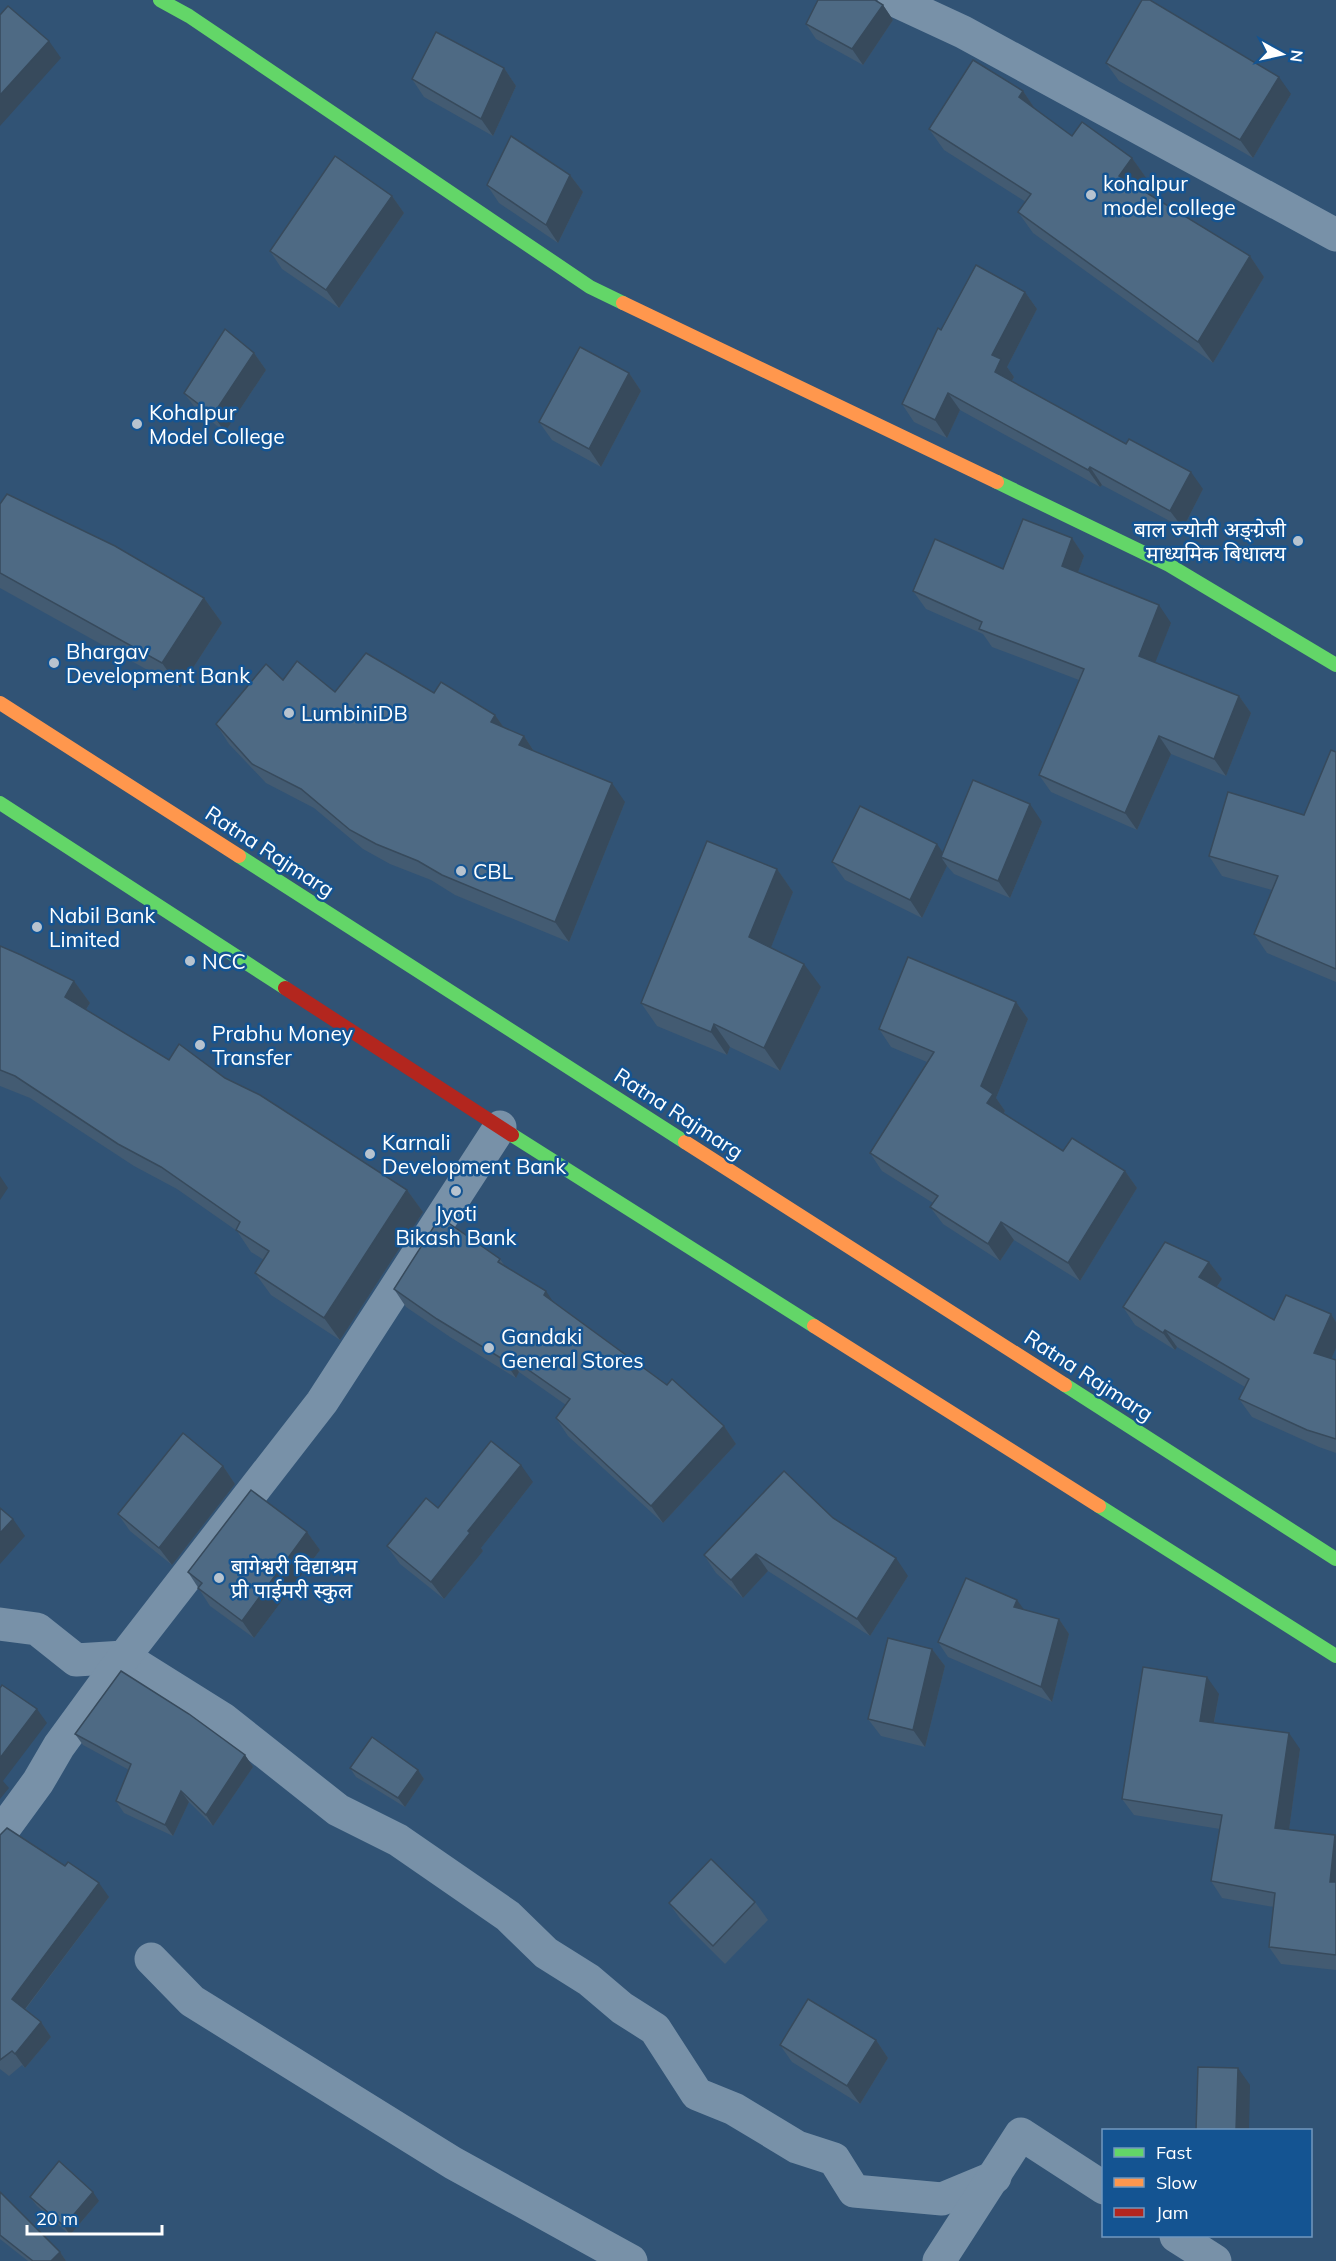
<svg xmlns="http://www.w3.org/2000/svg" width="1336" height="2261" font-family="Mulish,'Noto Sans Devanagari',sans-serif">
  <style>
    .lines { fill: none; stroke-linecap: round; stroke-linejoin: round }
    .street { stroke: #7891a8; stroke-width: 33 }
    .fast { stroke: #63d668; stroke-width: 14 }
    .slow { stroke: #ff974d; stroke-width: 14 }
    .jam { stroke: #b3261e; stroke-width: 14 }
    .wall { fill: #435b72 }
    .shaded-wall { fill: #374a5c }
    .building { fill: #4e6a84; stroke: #374a5c; stroke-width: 1.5 }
    .poi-dot { fill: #b7c3cf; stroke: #145492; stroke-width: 2 }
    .labels { text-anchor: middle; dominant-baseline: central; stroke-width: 5; stroke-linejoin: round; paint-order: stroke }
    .poi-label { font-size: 21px; fill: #fff; stroke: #145492; text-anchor: start }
    .street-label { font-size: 21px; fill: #fff; stroke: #145492 }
  </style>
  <rect width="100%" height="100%" fill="#315375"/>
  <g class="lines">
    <g class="street">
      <path d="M 894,0 L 963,32 L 1336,235"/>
      <path d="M 0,1624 L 37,1629 L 76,1660 L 124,1657 L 223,1719 L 338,1810 L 398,1840 L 508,1916 L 546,1953 L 589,1980 L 622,2008 L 655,2029 L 697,2094 L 734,2109 L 797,2147 L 834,2159 L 854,2191 L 942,2199 L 995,2177"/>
      <path d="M 0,1834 L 38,1782 L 59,1746 L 124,1657 L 322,1402 L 500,1127"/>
      <path d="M 151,1959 L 192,2001 L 453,2163 L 631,2261"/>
      <path d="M 1176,2236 L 1215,2261"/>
      <path d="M 939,2261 L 1021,2134 L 1104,2188"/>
    </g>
    <g class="fast">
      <path d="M 160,0 L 189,16 L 590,287 L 623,303"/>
      <path d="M 997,482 L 1169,565 L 1336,665"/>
      <path d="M 0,803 L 285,988"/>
      <path d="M 239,856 L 685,1142"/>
      <path d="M 512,1135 L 814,1326"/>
      <path d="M 1065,1385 L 1336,1559"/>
      <path d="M 1099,1506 L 1336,1656"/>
    </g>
    <g class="slow">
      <path d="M 623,303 L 997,482"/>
      <path d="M 0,703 L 239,856"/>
      <path d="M 685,1142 L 1065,1385"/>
      <path d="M 814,1326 L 1099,1506"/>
    </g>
    <path class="jam" d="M 285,988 L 512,1135"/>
  </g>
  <g class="wall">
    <path d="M 883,5 L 893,20 L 863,65 L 816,39 L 806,24 Z"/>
    <path d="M 1106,63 L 1291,94 L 1253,158 L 1119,81 Z"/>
    <path d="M 504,68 L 516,86 L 493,136 L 424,97 L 412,79 Z"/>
    <path d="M 1023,91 L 1035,109 L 1072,136 L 1132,158 L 1147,179 L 1140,189 L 1250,256 L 1264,277 L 1213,363 L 1033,233 L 1018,212 L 1026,202 L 944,150 L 929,129 Z"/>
    <path d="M 570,175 L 583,192 L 558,243 L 499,203 L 487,185 Z"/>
    <path d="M 392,196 L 404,213 L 339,308 L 282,269 L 270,251 Z"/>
    <path d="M 1025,292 L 1037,309 L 1007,367 L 1014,377 L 1012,381 L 1203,489 L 1183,528 L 1102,485 L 1100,487 L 960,410 L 947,438 L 914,422 L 902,404 L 941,330 Z"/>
    <path d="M 254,353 L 266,370 L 225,432 L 197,410 L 184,393 Z"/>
    <path d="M 629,373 L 641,391 L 601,467 L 552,440 L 539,422 Z"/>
    <path d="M 0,504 L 204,598 L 222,623 L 180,688 L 0,588 Z"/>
    <path d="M 1072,538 L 1084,556 L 1078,572 L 1171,623 L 1155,662 L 1239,696 L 1251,713 L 1226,776 L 1171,754 L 1137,830 L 1051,792 L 1039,775 L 1079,680 L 992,647 L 983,634 L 926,609 L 913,591 L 1003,569 Z"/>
    <path d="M 283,680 L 335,692 L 434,693 L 495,715 L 504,728 L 524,736 L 534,751 L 625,802 L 569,942 L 455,895 L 431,880 L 390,864 L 363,849 L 314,808 L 266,783 L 229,744 L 216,724 Z"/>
    <path d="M 1336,752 L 1336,982 L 1267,953 L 1254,934 L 1272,890 L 1222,876 L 1209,856 L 1304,815 Z"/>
    <path d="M 1042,822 L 1010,898 L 954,874 L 947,866 L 922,918 L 845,880 L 832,862 L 943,853 Z"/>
    <path d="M 777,869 L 793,892 L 771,947 L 821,987 L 780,1071 L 730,1047 L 727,1055 L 657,1026 L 641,1003 Z"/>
    <path d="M 0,946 L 74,981 L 90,1003 L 86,1010 L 169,1060 L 225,1078 L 407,1190 L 423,1212 L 340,1340 L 271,1295 L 255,1273 L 264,1260 L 251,1252 L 237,1231 L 177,1189 L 134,1166 L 30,1098 L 0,1086 Z"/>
    <path d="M 1016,1002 L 1028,1019 L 996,1098 L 1005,1111 L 1004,1114 L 1063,1151 L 1125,1171 L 1137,1188 L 1080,1281 L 1014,1240 L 1000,1261 L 943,1224 L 930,1207 L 933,1203 L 882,1171 L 870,1153 L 927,1062 L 891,1047 L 879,1029 Z"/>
    <path d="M 500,1259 L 505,1266 L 724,1426 L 736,1444 L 663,1523 L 568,1436 L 556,1418 L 566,1405 L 519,1372 L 516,1378 L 450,1337 L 406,1307 L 394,1289 Z"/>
    <path d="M 1209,1262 L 1222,1279 L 1217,1287 L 1274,1320 L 1331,1314 L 1336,1322 L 1336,1348 L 1331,1359 L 1336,1360 L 1336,1453 L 1319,1447 L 1252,1417 L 1239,1399 L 1245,1387 L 1177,1347 L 1175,1350 L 1135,1325 L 1123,1307 Z"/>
    <path d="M 223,1466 L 235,1484 L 172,1565 L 130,1531 L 118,1514 Z"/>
    <path d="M 533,1482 L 481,1548 L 483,1551 L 444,1599 L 400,1564 L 387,1546 L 438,1508 Z"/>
    <path d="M 833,1518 L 908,1576 L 870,1636 L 768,1571 L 743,1598 L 716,1573 L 704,1555 Z"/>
    <path d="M 307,1532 L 320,1550 L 254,1638 L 210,1606 L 188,1572 Z"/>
    <path d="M 1059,1619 L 1069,1634 L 1052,1702 L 948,1657 L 938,1642 Z"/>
    <path d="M 932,1649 L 945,1666 L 925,1747 L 881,1736 L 868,1719 Z"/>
    <path d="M 1219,1694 L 1214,1723 L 1300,1749 L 1289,1830 L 1335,1835 L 1336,1836 L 1336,1970 L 1281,1964 L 1269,1947 L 1274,1907 L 1222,1898 L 1211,1881 L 1220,1829 L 1134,1815 L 1122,1799 Z"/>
    <path d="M 75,1734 L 245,1755 L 253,1767 L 213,1826 L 189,1802 L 173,1836 L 124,1813 L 116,1801 L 129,1770 L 83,1745 Z"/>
    <path d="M 350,1768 L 418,1770 L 424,1779 L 405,1807 L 356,1777 Z"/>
    <path d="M 0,1835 L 109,1897 L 25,2010 L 41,2022 L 51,2037 L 25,2068 L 22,2065 L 9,2076 L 0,2069 Z"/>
    <path d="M 755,1902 L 768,1920 L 725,1964 L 681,1920 L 669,1903 Z"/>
    <path d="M 876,2040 L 888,2058 L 860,2104 L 792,2062 L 780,2045 Z"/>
    <path d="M 0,2192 L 60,2252 L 66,2261 L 28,2261 L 0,2239 Z"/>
    <path d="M 30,2197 L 99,2201 L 70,2235 L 37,2206 Z"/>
  </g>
  <g class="shaded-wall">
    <path d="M 883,5 L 893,20 L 863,65 L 852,49 Z"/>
    <path d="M 49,41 L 61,58 L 0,126 L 0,95 Z"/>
    <path d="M 504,68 L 516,86 L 493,136 L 481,119 Z"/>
    <path d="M 1279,77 L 1291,94 L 1253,158 L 1240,140 Z"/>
    <path d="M 1023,91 L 1037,112 L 1019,97 Z"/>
    <path d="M 1132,158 L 1147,179 L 1134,197 L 1119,176 Z"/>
    <path d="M 570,175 L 583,192 L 558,243 L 546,225 Z"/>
    <path d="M 392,196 L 404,213 L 339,308 L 326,290 Z"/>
    <path d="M 1250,256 L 1264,277 L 1213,363 L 1198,342 Z"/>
    <path d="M 1025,292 L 1037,309 L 1007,367 L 1014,377 L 1007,390 L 995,372 L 992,355 Z"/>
    <path d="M 254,353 L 266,370 L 225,432 L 213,415 Z"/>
    <path d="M 629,373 L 641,391 L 601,467 L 589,449 Z"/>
    <path d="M 948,393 L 960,410 L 947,438 L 935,420 Z"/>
    <path d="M 1090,467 L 1102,485 L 1100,487 L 1088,470 Z"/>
    <path d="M 1191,472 L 1203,489 L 1183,528 L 1170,511 Z"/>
    <path d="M 1072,538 L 1084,556 L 1074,583 L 1062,566 Z"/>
    <path d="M 204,598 L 222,623 L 180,688 L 162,663 Z"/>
    <path d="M 1159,605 L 1171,623 L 1151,673 L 1139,656 Z"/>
    <path d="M 1239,696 L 1251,713 L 1226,776 L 1214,759 Z"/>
    <path d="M 495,715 L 509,735 L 491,722 Z"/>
    <path d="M 524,736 L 537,756 L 519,745 Z"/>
    <path d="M 1159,736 L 1171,754 L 1137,830 L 1125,813 Z"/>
    <path d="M 612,783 L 625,802 L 569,942 L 555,922 Z"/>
    <path d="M 1030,804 L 1042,822 L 1010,898 L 998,881 Z"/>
    <path d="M 937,844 L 948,860 L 941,857 L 947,866 L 922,918 L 910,900 Z"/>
    <path d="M 777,869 L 793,892 L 766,960 L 749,937 Z"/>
    <path d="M 804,964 L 821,987 L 780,1071 L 764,1048 Z"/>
    <path d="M 74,981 L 90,1003 L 80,1019 L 65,997 Z"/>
    <path d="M 1016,1002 L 1028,1019 L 996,1098 L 1005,1111 L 999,1120 L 987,1103 L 981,1086 Z"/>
    <path d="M 714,1024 L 730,1047 L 727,1055 L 711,1032 Z"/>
    <path d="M 1125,1171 L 1137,1188 L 1080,1281 L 1068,1263 Z"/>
    <path d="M 0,1176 L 8,1188 L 0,1200 Z"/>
    <path d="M 407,1190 L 423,1212 L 340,1340 L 324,1318 Z"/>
    <path d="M 1001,1222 L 1014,1240 L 1000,1261 L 988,1244 Z"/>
    <path d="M 1209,1262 L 1222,1279 L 1212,1294 L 1199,1277 Z"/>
    <path d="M 546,1291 L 558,1309 L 544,1295 Z"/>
    <path d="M 1331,1314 L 1336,1322 L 1336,1348 L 1326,1371 L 1314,1353 Z"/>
    <path d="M 1165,1330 L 1177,1347 L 1175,1350 L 1163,1333 Z"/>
    <path d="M 507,1355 L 519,1372 L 516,1378 L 504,1360 Z"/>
    <path d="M 724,1426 L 736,1444 L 663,1523 L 651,1506 Z"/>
    <path d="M 521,1465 L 533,1482 L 481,1548 L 483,1551 L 444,1599 L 431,1582 L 468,1531 Z"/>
    <path d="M 223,1466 L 235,1484 L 172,1565 L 159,1548 Z"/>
    <path d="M 13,1519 L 25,1536 L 0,1564 L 0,1533 Z"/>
    <path d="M 307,1532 L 320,1550 L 254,1638 L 242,1621 Z"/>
    <path d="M 756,1554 L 768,1571 L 743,1598 L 731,1580 Z"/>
    <path d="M 896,1558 L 908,1576 L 870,1636 L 857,1619 Z"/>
    <path d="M 1017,1600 L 1028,1615 L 1014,1607 Z"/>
    <path d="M 1059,1619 L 1069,1634 L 1052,1702 L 1041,1687 Z"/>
    <path d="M 932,1649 L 945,1666 L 925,1747 L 913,1730 Z"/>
    <path d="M 1207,1677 L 1219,1694 L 1211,1738 L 1200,1721 Z"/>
    <path d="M 37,1709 L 47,1723 L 3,1781 L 9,1788 L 0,1799 L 0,1758 Z"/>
    <path d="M 1289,1733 L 1300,1749 L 1287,1845 L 1275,1828 Z"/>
    <path d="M 245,1755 L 253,1767 L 213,1826 L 206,1815 Z"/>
    <path d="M 418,1770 L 424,1779 L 405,1807 L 398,1798 Z"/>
    <path d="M 181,1791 L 189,1802 L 173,1836 L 165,1825 Z"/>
    <path d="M 1335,1835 L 1336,1836 L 1336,1890 L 1330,1882 Z"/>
    <path d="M 99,1883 L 109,1897 L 22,2013 L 12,1999 Z"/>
    <path d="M 41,2022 L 51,2037 L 25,2068 L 15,2054 Z"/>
    <path d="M 876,2040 L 888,2058 L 860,2104 L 847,2086 Z"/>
    <path d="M 1238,2068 L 1250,2085 L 1249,2130 L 1236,2130 Z"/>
    <path d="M 93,2192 L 99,2201 L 70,2235 L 64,2226 Z"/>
    <path d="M 60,2252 L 66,2261 L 51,2261 Z"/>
  </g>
  <g class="building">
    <path d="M 818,0 L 875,0 L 883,5 L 852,49 L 806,24 Z"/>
    <path d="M 1142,0 L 1150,0 L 1279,77 L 1240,140 L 1106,63 Z"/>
    <path d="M 8,6 L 49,41 L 0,95 L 0,15 Z"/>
    <path d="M 436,32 L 504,68 L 481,119 L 412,79 Z"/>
    <path d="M 973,60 L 1023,91 L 1019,97 L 1072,136 L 1082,122 L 1132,158 L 1119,176 L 1250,256 L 1198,342 L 1018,212 L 1031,194 L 929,129 Z"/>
    <path d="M 511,136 L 570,175 L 546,225 L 487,185 Z"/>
    <path d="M 335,156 L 392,196 L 326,290 L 270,251 Z"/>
    <path d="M 976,265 L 1025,292 L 992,355 L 1001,359 L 995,372 L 1126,444 L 1129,439 L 1191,472 L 1170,511 L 1090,467 L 1088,470 L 948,393 L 935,420 L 902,404 L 938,328 L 941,330 Z"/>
    <path d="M 225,329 L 254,353 L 213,415 L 184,393 Z"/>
    <path d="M 580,347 L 629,373 L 589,449 L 539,422 Z"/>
    <path d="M 7,494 L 115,546 L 204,598 L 162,663 L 0,573 L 0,504 Z"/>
    <path d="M 1023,519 L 1072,538 L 1062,566 L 1159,605 L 1139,656 L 1239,696 L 1214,759 L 1159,736 L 1125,813 L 1039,775 L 1084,669 L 979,629 L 982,622 L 913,591 L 935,539 L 1003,569 Z"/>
    <path d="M 366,653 L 434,693 L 441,682 L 495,715 L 491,722 L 524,736 L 519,745 L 612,783 L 555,922 L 442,875 L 418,861 L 376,844 L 350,830 L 301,789 L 252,764 L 216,724 L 266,664 L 283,680 L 297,661 L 335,692 Z"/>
    <path d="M 1331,750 L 1336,752 L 1336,969 L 1254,934 L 1278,876 L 1209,856 L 1228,792 L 1304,815 Z"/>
    <path d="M 973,780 L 1030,804 L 998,881 L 941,857 Z"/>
    <path d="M 860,806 L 937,844 L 910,900 L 832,862 Z"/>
    <path d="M 707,841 L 777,869 L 749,937 L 804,964 L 764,1048 L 714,1024 L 711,1032 L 641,1003 Z"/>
    <path d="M 0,946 L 21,955 L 74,981 L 65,997 L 169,1060 L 179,1044 L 225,1078 L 260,1095 L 407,1190 L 324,1318 L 255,1273 L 269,1251 L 236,1230 L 240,1222 L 161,1167 L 118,1144 L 15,1076 L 0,1070 Z"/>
    <path d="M 908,957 L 1016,1002 L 981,1086 L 993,1094 L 987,1103 L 1063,1151 L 1072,1138 L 1125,1171 L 1068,1263 L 1001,1222 L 988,1244 L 930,1207 L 938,1196 L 870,1153 L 934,1052 L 879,1029 Z"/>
    <path d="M 440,1217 L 500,1259 L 498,1262 L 546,1291 L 544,1295 L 667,1385 L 672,1379 L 724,1426 L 651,1506 L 556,1418 L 570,1399 L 507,1355 L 504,1360 L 437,1319 L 394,1289 Z"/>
    <path d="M 1165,1242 L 1209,1262 L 1199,1277 L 1274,1320 L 1286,1295 L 1331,1314 L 1314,1353 L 1336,1360 L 1336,1439 L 1307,1430 L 1239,1399 L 1249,1379 L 1165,1330 L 1163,1333 L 1123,1307 Z"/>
    <path d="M 183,1433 L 223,1466 L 159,1548 L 118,1514 Z"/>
    <path d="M 491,1441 L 521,1465 L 468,1531 L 470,1533 L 431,1582 L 387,1546 L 426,1498 L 438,1508 Z"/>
    <path d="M 784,1471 L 833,1518 L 896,1558 L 857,1619 L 756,1554 L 731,1580 L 704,1555 Z"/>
    <path d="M 251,1490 L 307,1532 L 242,1621 L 198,1588 L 202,1583 L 188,1572 Z"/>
    <path d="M 0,1508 L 13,1519 L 0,1533 Z"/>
    <path d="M 966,1578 L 1017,1600 L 1014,1607 L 1059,1619 L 1041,1687 L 938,1642 Z"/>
    <path d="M 888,1638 L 932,1649 L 913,1730 L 868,1719 Z"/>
    <path d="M 1143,1667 L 1207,1677 L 1200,1721 L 1289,1733 L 1275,1828 L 1335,1835 L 1330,1882 L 1336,1882 L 1336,1955 L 1269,1947 L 1275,1893 L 1211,1881 L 1222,1815 L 1122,1799 Z"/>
    <path d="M 121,1671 L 189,1714 L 245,1755 L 206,1815 L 181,1791 L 165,1825 L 116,1801 L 131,1764 L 75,1734 Z"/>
    <path d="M 2,1685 L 37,1709 L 0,1758 L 0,1688 Z"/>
    <path d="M 372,1737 L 418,1770 L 398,1798 L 350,1768 Z"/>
    <path d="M 7,1828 L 65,1866 L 68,1862 L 99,1883 L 12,1999 L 41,2022 L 15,2054 L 12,2051 L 0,2060 L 0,1835 Z"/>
    <path d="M 711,1859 L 755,1902 L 713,1946 L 669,1903 Z"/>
    <path d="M 808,1999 L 876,2040 L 847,2086 L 780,2045 Z"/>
    <path d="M 1198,2067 L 1238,2068 L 1236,2130 L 1196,2130 Z"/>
    <path d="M 59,2161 L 93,2192 L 64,2226 L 30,2197 Z"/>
    <path d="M 0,2192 L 60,2252 L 51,2261 L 33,2261 L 0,2235 Z"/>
  </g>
  <g class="poi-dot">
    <circle cx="1091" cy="195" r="6"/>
    <circle cx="137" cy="424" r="6"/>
    <circle cx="1298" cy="541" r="6"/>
    <circle cx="54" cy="663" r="6"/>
    <circle cx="289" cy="713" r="6"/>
    <circle cx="461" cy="871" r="6"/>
    <circle cx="37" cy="927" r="6"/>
    <circle cx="190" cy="961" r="6"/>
    <circle cx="200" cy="1045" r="6"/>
    <circle cx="370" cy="1154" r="6"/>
    <circle cx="456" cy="1191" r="6"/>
    <circle cx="489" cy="1348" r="6"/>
    <circle cx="219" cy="1578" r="6"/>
  </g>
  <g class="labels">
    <g class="poi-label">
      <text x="1103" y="183">kohalpur<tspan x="1103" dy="24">model college</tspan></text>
      <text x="149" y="412">Kohalpur<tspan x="149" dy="24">Model College</tspan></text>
      <text x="1286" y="529" text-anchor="end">बाल ज्योती अङ्ग्रेजी<tspan x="1286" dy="24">माध्यमिक बिधालय</tspan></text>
      <text x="66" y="651">Bhargav<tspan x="66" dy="24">Development Bank</tspan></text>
      <text x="301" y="713">LumbiniDB</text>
      <text x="473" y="871">CBL</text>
      <text x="49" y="915">Nabil Bank<tspan x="49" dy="24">Limited</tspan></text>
      <text x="202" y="961">NCC</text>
      <text x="212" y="1033">Prabhu Money<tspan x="212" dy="24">Transfer</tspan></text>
      <text x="382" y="1142">Karnali<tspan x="382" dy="24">Development Bank</tspan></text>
      <text x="456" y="1213" text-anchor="middle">Jyoti<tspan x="456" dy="24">Bikash Bank</tspan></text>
      <text x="501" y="1336">Gandaki<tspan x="501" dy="24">General Stores</tspan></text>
      <text x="231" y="1566">बागेश्वरी विद्याश्रम<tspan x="231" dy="24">प्री पाईमरी स्कुल</tspan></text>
    </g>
    <g class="street-label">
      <text transform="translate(270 851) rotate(33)">Ratna Rajmarg</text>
      <text transform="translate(679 1113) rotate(33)">Ratna Rajmarg</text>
      <text transform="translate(1089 1375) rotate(33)">Ratna Rajmarg</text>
    </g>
  </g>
  <rect x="1102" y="2129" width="210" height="108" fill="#145492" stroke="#7298be" stroke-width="1.5"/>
  <rect x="1114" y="2148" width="30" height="9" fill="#63d668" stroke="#7298be" stroke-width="1.5"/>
  <text x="1156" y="2159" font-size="18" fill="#ffffff">Fast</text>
  <rect x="1114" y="2178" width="30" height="9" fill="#ff974d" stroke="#7298be" stroke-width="1.5"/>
  <text x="1156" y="2189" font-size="18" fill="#ffffff">Slow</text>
  <rect x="1114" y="2208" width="30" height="9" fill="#b3261e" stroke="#7298be" stroke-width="1.5"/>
  <text x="1156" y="2219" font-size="18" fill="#ffffff">Jam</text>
  <g transform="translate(1282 54) rotate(98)" stroke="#145492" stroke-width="4.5" paint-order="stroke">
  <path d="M0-4.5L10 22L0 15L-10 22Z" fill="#ffffff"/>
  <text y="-9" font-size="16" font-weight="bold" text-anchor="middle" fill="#ffffff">N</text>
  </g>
  <path d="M27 2225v9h135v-9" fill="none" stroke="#ffffff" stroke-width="3"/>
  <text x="36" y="2225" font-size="18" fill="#ffffff" stroke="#145492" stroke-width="4.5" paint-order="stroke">20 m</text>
</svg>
